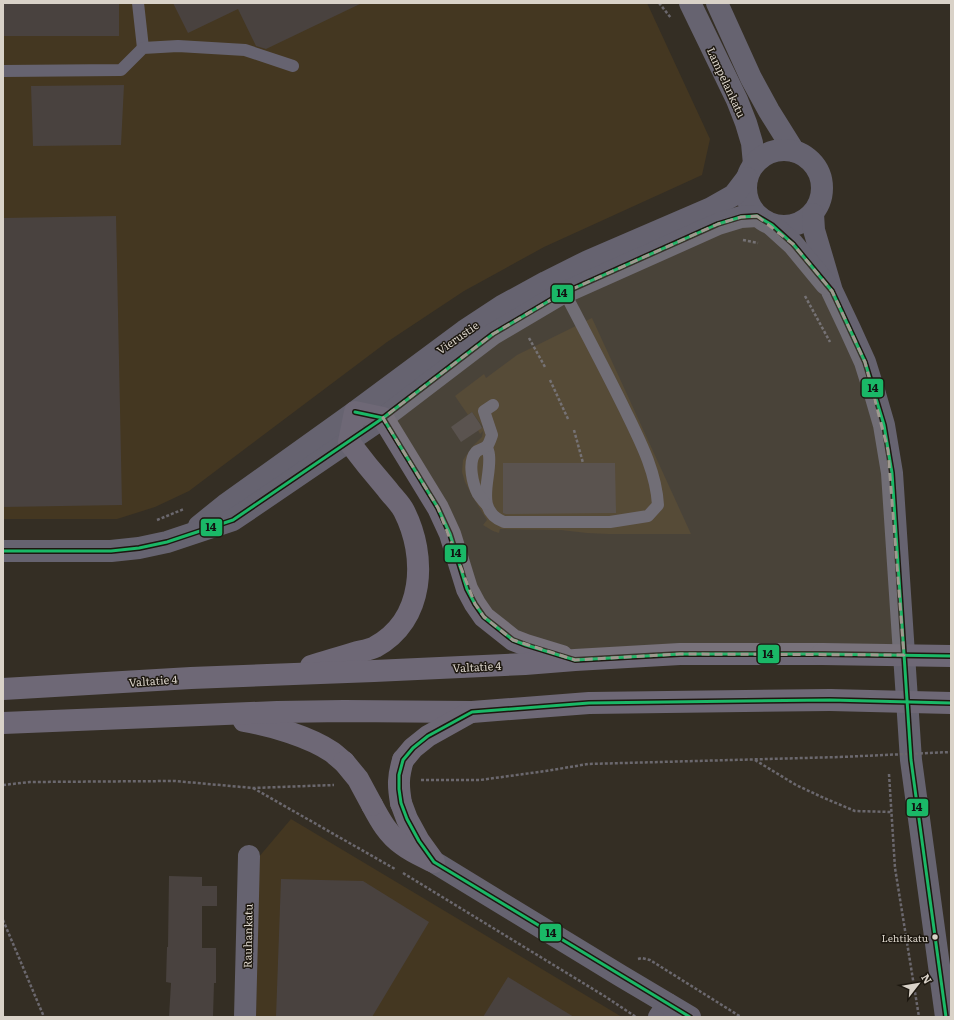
<svg xmlns="http://www.w3.org/2000/svg" width="954" height="1020" font-family="Literata,serif">
  <style>
    .built { fill: #443721 }
    .building { fill: #49423f }
    .lines { fill: none; stroke-linecap: round; stroke-linejoin: round }
    .path { stroke: #6b686e; stroke-width: 2.5; stroke-dasharray: 3 2; stroke-linecap: butt }
    .service { stroke: #666370; stroke-width: 12 }
    .minor { stroke: #666370; stroke-width: 22 }
    .tertiary { stroke: #666370; stroke-width: 22 }
    .trunk { stroke: #6e6876; stroke-width: 22 }
    .path-bridge { stroke: #6b686e; stroke-width: 2.5; stroke-dasharray: 3 2; stroke-linecap: butt }
    .trunk-bridge { stroke: #6e6876; stroke-width: 22 }
    .bus-1-casing { stroke: #1d1810; stroke-width: 6 }
    .bus-1 { stroke: #1ab867; stroke-width: 3 }
    .marked { fill: #9f998f; fill-opacity: 0.2; stroke: #9f998f; stroke-width: 3; stroke-dasharray: 8 5; stroke-linejoin: round }
    .bus-dot { fill: #d9d2c8; stroke: #1d1810; stroke-width: 1.5 }
    .labels { text-anchor: middle; dominant-baseline: central; stroke-width: 3; stroke-linejoin: round; paint-order: stroke }
    .bus-label { font-size: 10px; fill: #d9d2c8; stroke: #1d1810; text-anchor: end }
    .street-label { font-size: 11px; fill: #d9d2c8; stroke: #1d1810 }
    .line-badge { stroke: #1d1810; stroke-width: 1.5 }
    .pale-badge-label { font-size: 11px; text-anchor: middle; font-weight: bold; fill: #111 }
  </style>
  <rect width="100%" height="100%" fill="#342e24"/>
  <g class="built">
    <path d="M 3,3 L 647,3 L 710,139 L 702,175 L 544,247 L 464,291 L 387,342 L 189,491 L 155,507 L 117,519 L 3,519 Z"/>
    <path d="M 592,318 L 691,534 L 608,534 L 587,533 L 561,530 L 500,529 L 499,533 L 493,531 L 483,525 L 487,520 L 474,499 L 465,482 L 462,472 L 463,460 L 472,447 L 482,437 L 483,431 L 480,434 L 478,430 L 483,427 L 472,412 L 468,415 L 455,396 L 484,374 L 486,378 L 517,355 Z"/>
    <path d="M 291,819 L 622,1017 L 256,1017 L 258,858 Z"/>
  </g>
  <g class="building">
    <rect x="3" y="3" width="116" height="33"/>
    <path d="M 173,3 L 362,3 L 266,49 L 256,46 L 238,9 L 188,33 Z"/>
    <path d="M 124,85 L 121,145 L 33,146 L 31,86 Z"/>
    <path d="M 116,216 L 122,505 L 3,507 L 3,218 Z"/>
    <path d="M 472,412 L 480,424 L 482,428 L 461,442 L 451,427 Z"/>
    <path d="M 503,463 L 615,463 L 616,513 L 506,514 L 503,513 Z"/>
    <path d="M 169,876 L 202,877 L 202,886 L 217,886 L 217,906 L 202,906 L 202,948 L 216,948 L 216,983 L 214,983 L 213,1017 L 169,1017 L 171,983 L 166,982 L 167,947 L 168,947 Z"/>
    <path d="M 281,879 L 363,881 L 429,922 L 372,1017 L 276,1017 Z"/>
    <path d="M 508,977 L 574,1017 L 483,1017 Z"/>
  </g>
  <g class="lines">
    <g class="path">
      <path d="M 659,3 L 671,18"/>
      <path d="M 743,240 L 758,243"/>
      <path d="M 805,296 L 830,342"/>
      <path d="M 529,338 L 545,367"/>
      <path d="M 550,380 L 568,419"/>
      <path d="M 574,430 L 583,463"/>
      <path d="M 157,520 L 184,509"/>
      <path d="M 755,760 L 796,785 L 824,798 L 855,811 L 891,812"/>
      <path d="M 889,774 L 895,868 L 919,1017"/>
      <path d="M 421,780 L 480,780 L 546,771 L 588,764 L 840,757"/>
      <path d="M 3,785 L 30,782 L 175,781 L 253,788 L 334,785"/>
      <path d="M 253,788 L 395,869"/>
      <path d="M 403,873 L 606,997 L 636,1017"/>
      <path d="M 3,920 L 44,1017"/>
      <path d="M 638,959 L 642,958 L 650,960 L 741,1017"/>
    </g>
    <g class="service">
      <path d="M 138,3 L 143,48"/>
      <path d="M 3,71 L 121,70 L 143,48 L 178,46 L 245,50 L 293,66"/>
      <path d="M 487,446 C 487,449 489,452 489,455 C 492,478 473,510 504,522 L 610,522 L 648,516 L 658,505 C 656,471 640,441 625,410 C 606,371 585,332 565,293"/>
      <path d="M 486,504 C 483,501 481,498 478,494 C 473,485 467,462 476,452 C 479,449 484,449 487,446 C 489,444 491,438 492,435 L 484,411 L 493,405"/>
    </g>
    <g class="minor">
      <path d="M 690,3 L 737,100 L 746,123 L 752,143 L 754,164"/>
      <path d="M 717,3 L 751,78 L 769,111 L 794,151"/>
      <path d="M 245,1017 L 249,856"/>
      <path d="M 659,1017 L 668,1004"/>
    </g>
    <g class="tertiary">
      <circle cx="784" cy="188" r="38"/>
      <path d="M 813,214 L 814,230 L 832,291 L 850,329 L 865,362 L 875,394 L 884,425 L 892,473 L 911,760 L 946,1017"/>
      <path d="M 772,225 L 793,244 L 826,284"/>
      <path d="M 199,526 L 225,505 L 355,412 L 464,331 L 502,306 L 546,282 L 588,261 L 711,208 L 734,195 L 747,178"/>
      <path d="M 3,551 L 111,551 L 139,548 L 167,542 L 233,520 L 383,418 L 493,334 L 559,295 L 718,224 L 741,217 L 757,216"/>
      <path d="M 434,862 L 621,976 L 690,1017"/>
    </g>
    <g class="trunk">
      <path d="M 311,666 C 325,662 340,657 354,653 C 361,651 369,650 375,647 C 425,620 427,556 404,511 C 400,503 392,496 387,489 C 374,474 361,458 349,442 L 355,412 L 383,418 L 438,508 L 450,534 L 467,589 L 475,604 L 484,617 L 513,640 L 526,645 L 562,656"/>
      <path d="M 3,689 L 191,678 L 374,671 L 525,664 L 575,660 L 680,654 L 822,654"/>
      <path d="M 244,721 C 270,725 310,737 332,752 C 336,755 340,759 344,762"/>
      <path d="M 3,723 L 277,712 L 344,711 L 472,712 L 589,703 L 830,700"/>
      <path d="M 403,760 L 413,748 L 428,736 L 471,712"/>
      <path d="M 401,803 L 407,819 L 419,841 L 432,859"/>
      <path d="M 372,805 C 380,820 388,835 403,845 C 412,852 424,857 434,862"/>
    </g>
    <path class="path-bridge" d="M 840,757 L 951,752"/>
    <g class="trunk-bridge">
      <path d="M 822,654 L 951,656"/>
      <path d="M 830,700 L 951,703"/>
      <path d="M 344,762 L 358,779 L 372,805"/>
      <path d="M 401,803 C 398,785 398,777 403,760"/>
    </g>
    <g class="bus-1-casing">
      <g id="bus-1">
        <path d="M 355,412 L 383,418 L 438,508 L 450,534 L 467,589 L 475,604 L 484,617 L 513,640 L 526,645 L 575,660 L 680,654 L 822,654 L 951,656"/>
        <path d="M 3,551 L 111,551 L 139,548 L 167,542 L 233,520 L 383,418 L 493,334 L 559,295 L 718,224 L 741,217 L 757,216 L 772,225 L 793,244 L 832,291 L 865,362 L 884,425 L 892,473 L 911,760 L 946,1017"/>
        <path d="M 690,1017 L 434,862 L 419,841 L 407,819 L 401,803 L 399,789 L 399,775 L 403,760 L 413,748 L 428,736 L 472,712 L 589,703 L 830,700 L 951,703"/>
      </g>
    </g>
    <use href="#bus-1" class="bus-1"/>
  </g>
  <path class="marked" d="M 757,216 L 793,244 L 832,291 L 865,362 L 888,450 L 904,655 L 680,654 L 575,660 L 513,640 L 484,617 L 475,604 L 438,508 L 383,418 L 493,334 L 559,295 L 718,224 L 741,217 Z"/>
  <circle class="bus-dot" cx="935" cy="937" r="3.5"/>
  <g class="labels">
    <g class="bus-label">
      <text x="928" y="937">Lehtikatu</text>
    </g>
    <g class="street-label">
      <text transform="translate(727 82) rotate(65)">Lampelankatu</text>
      <text transform="translate(457 337) rotate(-35)">Vierustie</text>
      <text transform="translate(477 666) rotate(-3)">Valtatie 4</text>
      <text transform="translate(153 680) rotate(-4)">Valtatie 4</text>
      <text transform="translate(247 936) rotate(-89)">Rauhankatu</text>
    </g>
  </g>
  <g class="line-badge">
    <rect x="551" y="284" width="23" height="19" rx="4" fill="#1ab867"/>
    <rect x="861" y="378" width="23" height="20" rx="4" fill="#1ab867"/>
    <rect x="200" y="518" width="23" height="19" rx="4" fill="#1ab867"/>
    <rect x="444" y="544" width="23" height="19" rx="4" fill="#1ab867"/>
    <rect x="757" y="644" width="23" height="20" rx="4" fill="#1ab867"/>
    <rect x="906" y="798" width="23" height="19" rx="4" fill="#1ab867"/>
    <rect x="539" y="923" width="23" height="19" rx="4" fill="#1ab867"/>
  </g>
  <g class="pale-badge-label">
    <text x="562" y="297">14</text>
    <text x="873" y="392">14</text>
    <text x="211" y="531">14</text>
    <text x="456" y="557">14</text>
    <text x="768" y="658">14</text>
    <text x="917" y="811">14</text>
    <text x="551" y="937">14</text>
  </g>
  <rect width="954" height="1020" fill="none" stroke="#d9d2c8" stroke-width="8"/>
  <g transform="translate(918 984) rotate(59)" stroke="#1d1810" stroke-width="3" paint-order="stroke">
  <path d="M0-3L7 15L0 10L-7 15Z" fill="#d9d2c8"/>
  <text y="-6" font-size="11" font-weight="bold" text-anchor="middle" fill="#d9d2c8">N</text>
  </g>
</svg>
